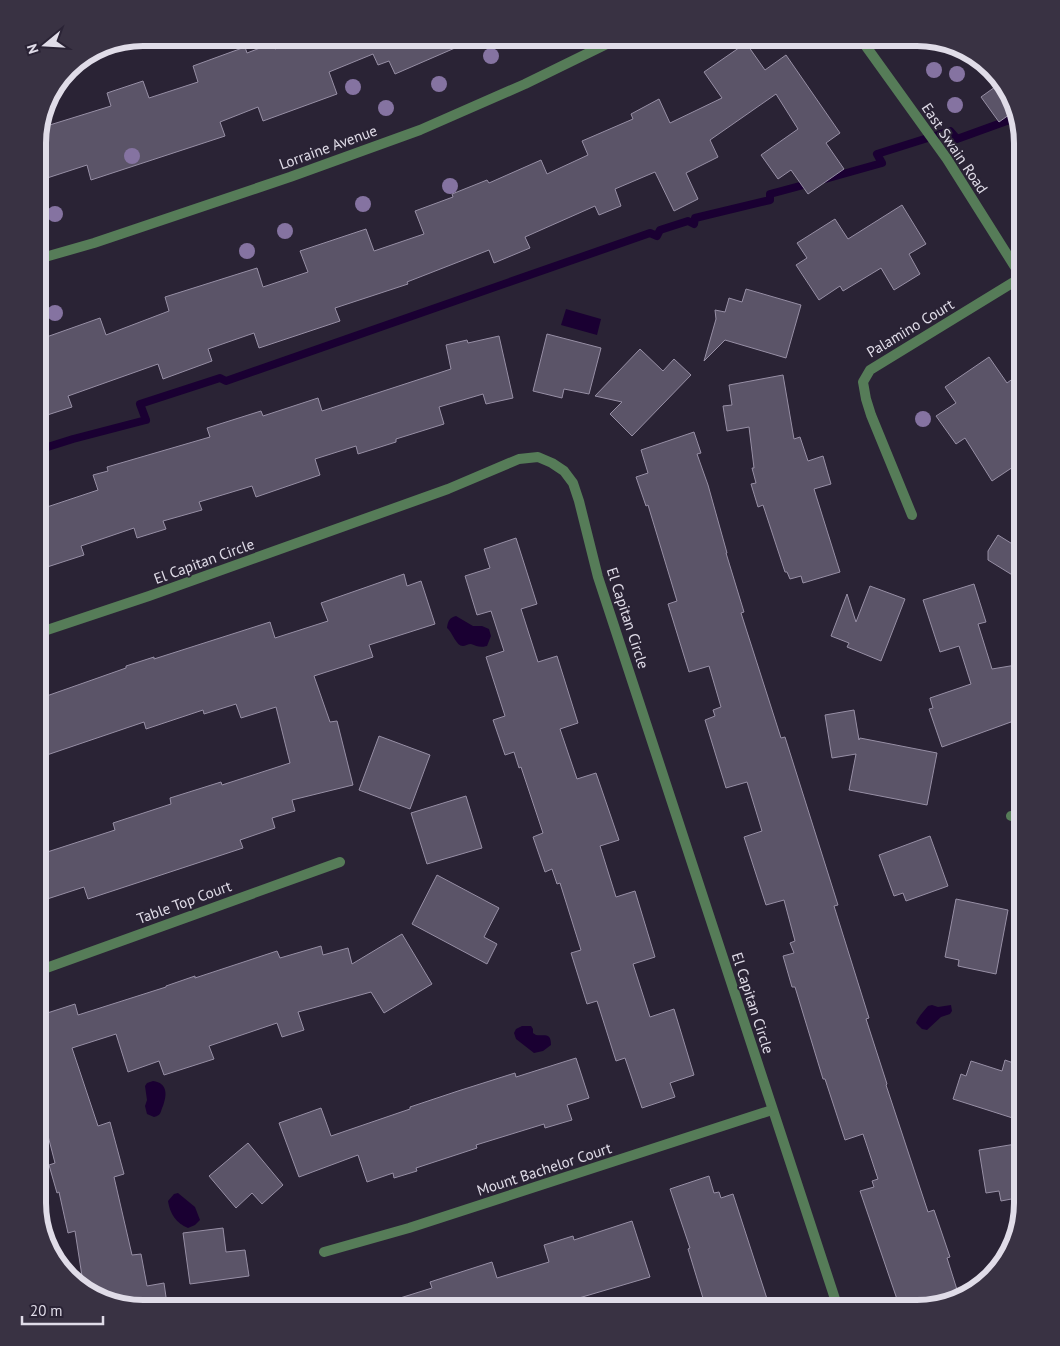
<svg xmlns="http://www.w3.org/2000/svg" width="1060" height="1346" font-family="'PT Sans',sans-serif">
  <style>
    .water { fill: #1a0032 }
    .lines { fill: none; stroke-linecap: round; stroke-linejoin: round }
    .stream { stroke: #1a0032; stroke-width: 8 }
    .building { fill: #5b5468; stroke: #978fa5 }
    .minor { stroke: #567c58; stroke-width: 10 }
    .tertiary { stroke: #567c58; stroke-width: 10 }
    .tree { fill: #8573a1 }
    .labels { text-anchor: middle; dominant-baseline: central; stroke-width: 4; stroke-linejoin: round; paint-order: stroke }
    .street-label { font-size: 15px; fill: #e0dce8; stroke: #2a2335 }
    .rim { fill: none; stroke: #e0dce8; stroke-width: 6 }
  </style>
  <rect width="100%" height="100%" fill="#2a2335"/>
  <g class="water">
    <path d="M 566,309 L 601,319 L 597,335 L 561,325 Z"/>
    <path d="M 456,616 L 473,626 L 482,626 L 489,629 L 491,636 L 487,646 C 479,648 477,646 471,644 C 468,644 465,646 463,646 C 456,646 453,633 447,628 C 448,621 449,618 456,616 Z"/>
    <path d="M 932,1005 L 938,1007 L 951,1005 L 952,1011 L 950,1014 L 941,1017 L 927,1030 L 922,1029 L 916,1023 C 918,1017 924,1011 928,1006 Z"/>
    <path d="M 522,1026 L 531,1026 L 533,1029 L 533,1033 L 536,1035 C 545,1036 551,1032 551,1045 L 543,1051 L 534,1053 L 516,1039 L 514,1033 L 516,1029 Z"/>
    <path d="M 153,1081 C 168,1083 167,1095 163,1106 C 160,1112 162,1115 154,1117 L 147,1114 L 145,1106 L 147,1100 L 145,1086 L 147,1083 Z"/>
    <path d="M 178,1193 L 195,1207 L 200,1220 L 195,1225 L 188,1228 C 176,1223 170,1214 168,1201 L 174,1194 Z"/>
  </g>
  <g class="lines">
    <g class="stream">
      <path d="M 825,179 L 882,163 L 877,154 L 950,131 L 957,139 L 1015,118"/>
      <path d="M 38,450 L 73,439 L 146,420 L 140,404 L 220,378 L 226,381 L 650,233 L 657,236 L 660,230 L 688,221 L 694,224 L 695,218 L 770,200 L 770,194 L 811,183"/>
    </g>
  </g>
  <g class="building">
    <path d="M 307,38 L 478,38 L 395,74 L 389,61 L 378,65 L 373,54 L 329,72 L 337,94 L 263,121 L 258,107 L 220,122 L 225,136 L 91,180 L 87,165 L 38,181 L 38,136 L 40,128 L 111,106 L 107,93 L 143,81 L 149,98 L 198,82 L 193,66 L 245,47 L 247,53 L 273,43 L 275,49 Z"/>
    <path d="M 746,43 L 765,70 L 786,55 L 840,133 L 826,143 L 844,169 L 808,194 L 791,170 L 778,179 L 761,155 L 798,129 L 776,94 L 710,140 L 718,157 L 686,173 L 698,199 L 674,211 L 655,172 L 615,189 L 621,206 L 599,215 L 595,206 L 525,237 L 530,248 L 494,263 L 489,250 L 407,282 L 408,284 L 335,308 L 340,321 L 259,348 L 254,333 L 208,349 L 212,361 L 163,379 L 158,364 L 68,396 L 72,407 L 38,418 L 38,340 L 100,318 L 106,335 L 169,311 L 165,297 L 257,268 L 263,287 L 308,272 L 300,251 L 366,229 L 374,251 L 424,234 L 415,211 L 453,197 L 452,194 L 487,180 L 489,183 L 541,160 L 547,174 L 588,155 L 582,141 L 633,119 L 631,114 L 659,99 L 670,123 L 722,98 L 704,72 Z"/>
    <path d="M 1002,82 L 1005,85 L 1013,112 L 999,122 L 981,97 Z"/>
    <path d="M 902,205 L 926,244 L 909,254 L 920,274 L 894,290 L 881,268 L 843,291 L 840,286 L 819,300 L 796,265 L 807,258 L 797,243 L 835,219 L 848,239 Z"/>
    <path d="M 746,289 L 801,305 L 786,358 L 725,340 L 704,361 L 716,319 L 715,310 L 725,312 L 729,298 L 742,302 Z"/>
    <path d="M 547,334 L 601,348 L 589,394 L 564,389 L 562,398 L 533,391 Z"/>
    <path d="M 499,336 L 513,398 L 486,404 L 483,394 L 439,407 L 444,424 L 396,439 L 396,442 L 358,454 L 356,446 L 315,459 L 320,475 L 256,497 L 252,486 L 199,502 L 202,510 L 163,521 L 166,529 L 137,538 L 134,528 L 81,546 L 84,555 L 38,570 L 38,510 L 98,490 L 93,475 L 108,471 L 107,467 L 210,437 L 207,428 L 261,411 L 263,416 L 318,398 L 322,411 L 451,369 L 446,345 L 467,340 L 468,343 Z"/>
    <path d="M 640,349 L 663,371 L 674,359 L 691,375 L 632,436 L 610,414 L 622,402 L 595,396 Z"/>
    <path d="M 989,357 L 1007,383 L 1022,372 L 1022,461 L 992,481 L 965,438 L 956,444 L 936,416 L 956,403 L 945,387 Z"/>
    <path d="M 783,375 L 794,439 L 800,437 L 808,461 L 823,456 L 831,484 L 814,489 L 840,572 L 803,583 L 801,576 L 790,579 L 787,572 L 785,572 L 763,505 L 758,507 L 751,484 L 756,483 L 752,468 L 754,468 L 749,427 L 727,431 L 723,406 L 732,405 L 729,385 Z"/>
    <path d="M 694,432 L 701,453 L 697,454 L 708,485 L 727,553 L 726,553 L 744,612 L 741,613 L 781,738 L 785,737 L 838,905 L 834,906 L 869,1018 L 866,1019 L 887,1084 L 886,1085 L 928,1212 L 934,1210 L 950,1257 L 947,1258 L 959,1296 L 917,1308 L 900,1308 L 860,1191 L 874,1187 L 872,1181 L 878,1179 L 863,1134 L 845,1140 L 825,1079 L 823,1079 L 795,987 L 792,987 L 783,956 L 794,953 L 790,943 L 795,941 L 784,900 L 766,905 L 754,868 L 744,837 L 762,831 L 747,782 L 726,788 L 717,759 L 705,720 L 715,716 L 713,710 L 721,707 L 709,666 L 689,672 L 668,604 L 677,601 L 648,505 L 646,506 L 636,477 L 648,473 L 641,450 Z"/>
    <path d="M 998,535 L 1022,550 L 1022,581 L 988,560 L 988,551 Z"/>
    <path d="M 516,538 L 537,604 L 521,609 L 538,662 L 557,656 L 578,723 L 560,729 L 577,779 L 596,773 L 619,840 L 600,846 L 616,897 L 635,891 L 655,957 L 633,964 L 650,1017 L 674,1009 L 694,1075 L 670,1083 L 675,1097 L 642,1108 L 625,1058 L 616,1061 L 597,1001 L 587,1004 L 571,953 L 581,950 L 560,883 L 557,884 L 552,869 L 545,872 L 533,837 L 543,833 L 521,767 L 519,768 L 514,752 L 505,755 L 493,720 L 505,716 L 486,657 L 504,651 L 491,611 L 477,615 L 465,576 L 490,568 L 484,549 Z"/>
    <path d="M 404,574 L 407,586 L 421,581 L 435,624 L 369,645 L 373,657 L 314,676 L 330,722 L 337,721 L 353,785 L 292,800 L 295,811 L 272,818 L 275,828 L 240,840 L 243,848 L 88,899 L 84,887 L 38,902 L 38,855 L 115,830 L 113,823 L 171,804 L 170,798 L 221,782 L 222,785 L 290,763 L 276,707 L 241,718 L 236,704 L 204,714 L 203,710 L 146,729 L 144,722 L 38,758 L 38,699 L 92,680 L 126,668 L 126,666 L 154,657 L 154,659 L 270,622 L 275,638 L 328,621 L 321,603 Z"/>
    <path d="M 974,584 L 986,622 L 978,624 L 992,669 L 1022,664 L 1022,718 L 942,747 L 929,709 L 933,708 L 930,698 L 971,684 L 959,646 L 940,652 L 923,600 Z"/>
    <path d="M 870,586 L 905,599 L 881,661 L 847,647 L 849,643 L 831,636 L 847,594 L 856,622 Z"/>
    <path d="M 854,710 L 859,740 L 860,738 L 937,753 L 927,805 L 849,790 L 856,754 L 832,758 L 825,715 Z"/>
    <path d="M 379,736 L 430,755 L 410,809 L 359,790 Z"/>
    <path d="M 466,796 L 482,848 L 427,864 L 411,813 Z"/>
    <path d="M 930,836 L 948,886 L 906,901 L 903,893 L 894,896 L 879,855 Z"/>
    <path d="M 437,875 L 499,908 L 484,937 L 497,944 L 487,964 L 412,924 Z"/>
    <path d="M 956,899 L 1008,910 L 996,974 L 958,966 L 959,960 L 945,957 Z"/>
    <path d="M 402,934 L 432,984 L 384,1013 L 371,992 L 298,1012 L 304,1030 L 282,1037 L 277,1023 L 209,1046 L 214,1059 L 164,1075 L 159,1061 L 128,1072 L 116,1034 L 72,1048 L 98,1126 L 110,1122 L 124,1174 L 114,1177 L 132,1255 L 141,1254 L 147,1286 L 164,1283 L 167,1304 L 150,1306 L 150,1308 L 143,1308 L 90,1294 L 84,1289 L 75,1231 L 68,1233 L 59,1192 L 57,1193 L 49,1165 L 55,1163 L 38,1097 L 38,1016 L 75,1004 L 78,1015 L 166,987 L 166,986 L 195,976 L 195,978 L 277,951 L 280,958 L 321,946 L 323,955 L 348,948 L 352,964 Z"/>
    <path d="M 576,1058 L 589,1098 L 567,1105 L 572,1120 L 545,1128 L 544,1124 L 476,1145 L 477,1148 L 416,1168 L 417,1171 L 394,1178 L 393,1173 L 367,1182 L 358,1155 L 299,1177 L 279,1123 L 321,1108 L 331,1136 L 410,1109 L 410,1107 L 458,1091 L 515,1073 L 516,1077 Z"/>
    <path d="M 1005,1060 L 1022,1066 L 1022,1121 L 953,1099 L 961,1074 L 966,1076 L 971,1061 L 1002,1071 Z"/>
    <path d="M 248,1143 L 283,1185 L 262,1204 L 252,1193 L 236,1208 L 209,1176 Z"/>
    <path d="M 1022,1143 L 1022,1197 L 1001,1201 L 999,1191 L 986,1193 L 979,1150 Z"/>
    <path d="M 709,1176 L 714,1193 L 719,1192 L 721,1198 L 733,1194 L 770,1308 L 706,1308 L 688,1249 L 690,1248 L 670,1189 Z"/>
    <path d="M 632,1221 L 650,1277 L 545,1308 L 384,1308 L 384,1303 L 432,1288 L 430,1282 L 492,1262 L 497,1278 L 549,1262 L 544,1245 L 573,1236 L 574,1240 Z"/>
    <path d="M 223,1228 L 226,1252 L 245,1250 L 249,1276 L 190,1284 L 183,1233 Z"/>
  </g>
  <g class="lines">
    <g class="minor">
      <path d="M 912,515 L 871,415 L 866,399 L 863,382 L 870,370 L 1022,277"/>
      <path d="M 38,633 L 149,596 L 448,489 L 519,459 L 538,457 L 552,463 L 564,471 L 573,483 L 579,501 L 598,577 L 838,1308"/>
      <path d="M 1011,816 L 1022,815"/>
      <path d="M 38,971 L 340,862"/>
      <path d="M 324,1252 L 409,1228 L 772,1110"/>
    </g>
    <g class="tertiary">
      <path d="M 860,38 L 947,159 L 1022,278"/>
      <path d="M 38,259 L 94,243 L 290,177 L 420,130 L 525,84 L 619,38"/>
    </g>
  </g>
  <g class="tree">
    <circle cx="491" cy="56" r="8"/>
    <circle cx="934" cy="70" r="8"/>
    <circle cx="957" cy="74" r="8"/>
    <circle cx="439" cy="84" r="8"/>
    <circle cx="353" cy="87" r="8"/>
    <circle cx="955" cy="105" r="8"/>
    <circle cx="386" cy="108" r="8"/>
    <circle cx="132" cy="156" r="8"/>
    <circle cx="450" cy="186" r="8"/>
    <circle cx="363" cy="204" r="8"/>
    <circle cx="55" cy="214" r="8"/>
    <circle cx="285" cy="231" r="8"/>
    <circle cx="247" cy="251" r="8"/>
    <circle cx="55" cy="313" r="8"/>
    <circle cx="923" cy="419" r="8"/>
  </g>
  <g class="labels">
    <g class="street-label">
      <text transform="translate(328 147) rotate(-20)">Lorraine Avenue</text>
      <text transform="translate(955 148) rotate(56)">East Swain Road</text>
      <text transform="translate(910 328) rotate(-31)">Palamino Court</text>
      <text transform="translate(204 561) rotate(-20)">El Capitan Circle</text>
      <text transform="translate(628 618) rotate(72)">El Capitan Circle</text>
      <text transform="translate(184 902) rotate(-20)">Table Top Court</text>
      <text transform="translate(753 1003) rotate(72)">El Capitan Circle</text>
      <text transform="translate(544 1169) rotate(-18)">Mount Bachelor Court</text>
    </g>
  </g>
  <path d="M0 0H1060V1346H0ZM143 46H917A97 97 0 0 1 1014 143V1203A97 97 0 0 1 917 1300H143A97 97 0 0 1 46 1203V143A97 97 0 0 1 143 46Z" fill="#393243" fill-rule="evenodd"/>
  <path class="rim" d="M143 46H917A97 97 0 0 1 1014 143V1203A97 97 0 0 1 917 1300H143A97 97 0 0 1 46 1203V143A97 97 0 0 1 143 46Z"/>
  <g transform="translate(45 45) rotate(252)" stroke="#2a2335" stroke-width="4" paint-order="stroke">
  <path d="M0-4L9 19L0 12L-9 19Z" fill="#e0dce8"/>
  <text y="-8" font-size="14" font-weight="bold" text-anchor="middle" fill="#e0dce8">N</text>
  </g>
  <path d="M22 1316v8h81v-8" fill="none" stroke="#e0dce8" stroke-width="2.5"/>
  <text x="30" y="1316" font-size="15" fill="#e0dce8" stroke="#2a2335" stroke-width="4" paint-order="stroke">20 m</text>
</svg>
